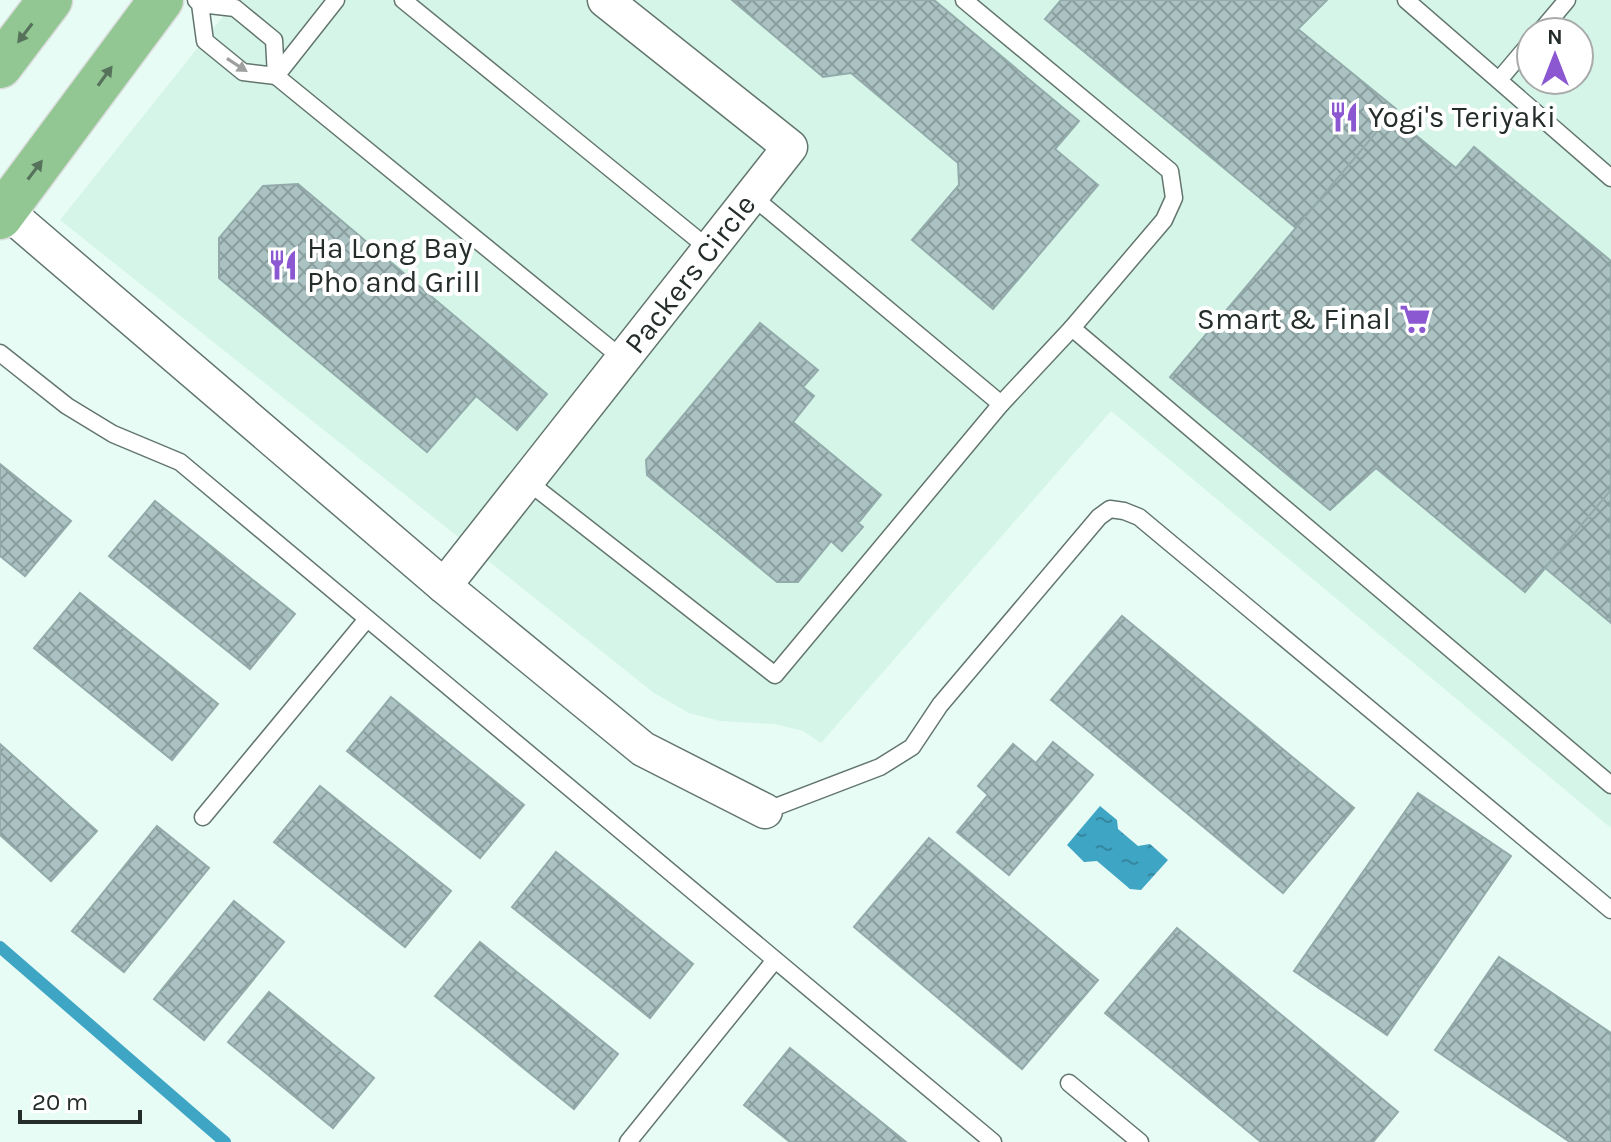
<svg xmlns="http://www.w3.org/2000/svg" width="1611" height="1142" font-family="Karla,sans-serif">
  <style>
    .built { fill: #d6f5e9; fill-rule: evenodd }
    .water { fill: url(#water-ripples) }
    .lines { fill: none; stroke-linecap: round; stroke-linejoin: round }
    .stream { stroke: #3fa5c5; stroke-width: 12 }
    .building { fill: url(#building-cross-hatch); stroke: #93aaaa; stroke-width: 2 }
    .lane-casing { stroke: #63766e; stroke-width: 19 }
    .street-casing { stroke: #63766e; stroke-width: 37 }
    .primary-casing { stroke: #dcdddd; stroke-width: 47 }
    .lane { stroke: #fff; stroke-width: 16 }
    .street { stroke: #fff; stroke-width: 34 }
    .primary { stroke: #92c794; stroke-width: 44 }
    .oneway { fill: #56725a }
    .oneway2 { fill: #9da09f }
    .labels { text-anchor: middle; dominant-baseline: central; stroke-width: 8; stroke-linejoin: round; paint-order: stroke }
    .poi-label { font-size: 30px; fill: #252d2a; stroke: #fff; text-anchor: start }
    .street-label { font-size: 30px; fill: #252d2a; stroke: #fff }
  </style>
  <defs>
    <pattern id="water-ripples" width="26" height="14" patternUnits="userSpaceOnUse" patternTransform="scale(2)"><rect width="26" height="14" fill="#3fa5c5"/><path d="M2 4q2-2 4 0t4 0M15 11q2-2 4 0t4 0" fill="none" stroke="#3587a0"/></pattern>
    <pattern id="building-cross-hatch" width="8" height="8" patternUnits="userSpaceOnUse" patternTransform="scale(2)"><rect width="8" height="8" fill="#aac2c2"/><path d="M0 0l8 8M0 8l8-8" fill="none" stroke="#8a9e9e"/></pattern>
  </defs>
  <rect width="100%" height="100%" fill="#e7fcf4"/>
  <path class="built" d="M 236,0 L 1611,0 L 1611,828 L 1111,411 L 821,743 L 803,731 L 775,724 L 720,721 L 689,713 L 654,693 L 60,220 ZM 1531,32 L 1579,32 L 1579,80 L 1531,80 Z"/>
  <path class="water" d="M 1100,806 L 1117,820 L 1118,829 L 1138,846 L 1150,844 L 1168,860 L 1141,890 L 1130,889 L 1097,861 L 1084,862 L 1067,845 Z"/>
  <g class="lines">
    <path class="stream" d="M 0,947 L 225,1142"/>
  </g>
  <g class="building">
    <path d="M 732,0 L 934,0 L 1079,121 L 1055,149 L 1098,185 L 993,309 L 912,240 L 959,185 L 958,163 L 851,73 L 823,77 Z"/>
    <path d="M 1061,0 L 1327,0 L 1298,29 L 1396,109 L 1296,228 L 1045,19 Z"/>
    <path d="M 1391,115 L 1456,168 L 1474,147 L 1611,261 L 1611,490 L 1525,592 L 1376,468 L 1330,510 L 1170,377 Z"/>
    <path d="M 298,184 L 547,394 L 517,430 L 476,396 L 427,452 L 219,278 L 219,238 L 263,186 Z"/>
    <path d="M 760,323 L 818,370 L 803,387 L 814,396 L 793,422 L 881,495 L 858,523 L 863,527 L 842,551 L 831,541 L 798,582 L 777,582 L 647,475 L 646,460 Z"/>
    <path d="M 0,464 L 71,521 L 25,576 L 0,556 Z"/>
    <path d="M 1611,490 L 1611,623 L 1545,568 Z"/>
    <path d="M 155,501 L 295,614 L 250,669 L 109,556 Z"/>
    <path d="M 80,593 L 218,704 L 172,760 L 34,648 Z"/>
    <path d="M 1122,616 L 1354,808 L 1283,893 L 1051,700 Z"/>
    <path d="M 391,697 L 524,805 L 480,858 L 347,751 Z"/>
    <path d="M 1053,742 L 1093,775 L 1009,875 L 957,832 L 988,795 L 978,786 L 1013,744 L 1036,763 Z"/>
    <path d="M 0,744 L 97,831 L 51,881 L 0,835 Z"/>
    <path d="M 320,786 L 451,891 L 405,947 L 274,842 Z"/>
    <path d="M 1418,793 L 1511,856 L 1387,1035 L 1294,971 Z"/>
    <path d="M 157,826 L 209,868 L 124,972 L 72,931 Z"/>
    <path d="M 929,838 L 1098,980 L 1022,1069 L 854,927 Z"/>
    <path d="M 556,852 L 693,964 L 650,1018 L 512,907 Z"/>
    <path d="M 234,901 L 284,942 L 204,1040 L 154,999 Z"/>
    <path d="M 1177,928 L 1398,1112 L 1373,1142 L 1261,1142 L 1105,1013 Z"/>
    <path d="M 480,942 L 618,1054 L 574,1109 L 435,996 Z"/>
    <path d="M 1499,957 L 1611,1033 L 1611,1142 L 1570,1142 L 1435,1050 Z"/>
    <path d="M 269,992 L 374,1078 L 333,1128 L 228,1042 Z"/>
    <path d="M 790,1048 L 906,1142 L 790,1142 L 744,1105 Z"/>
  </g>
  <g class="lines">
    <g class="lane-casing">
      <g id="lane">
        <path d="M 196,0 L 200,4 L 205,41 L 243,72 L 276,76 L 274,40 L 235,8 L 200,4"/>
        <path d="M 336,0 L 276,76 L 623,359"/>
        <path d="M 403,0 L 708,248"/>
        <path d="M 964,0 L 1170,171 L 1174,198 L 1164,220 L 1072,328 L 1611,785"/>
        <path d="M 1406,0 L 1611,178"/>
        <path d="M 1540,32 L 1567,0"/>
        <path d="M 1499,80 L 1531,42"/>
        <path d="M 752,196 L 1001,404 L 1072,328"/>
        <path d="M 0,353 L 67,406 L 113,434 L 180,462 L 993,1142"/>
        <path d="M 527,481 L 775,675 L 1001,404"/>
        <path d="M 765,811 L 880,767 L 912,747 L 940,705 L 1099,517 L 1110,509 L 1124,511 L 1139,517 L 1611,910"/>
        <path d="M 203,817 L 367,619"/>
        <path d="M 1069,1083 L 1140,1142"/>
        <path d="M 628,1142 L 775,960"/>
      </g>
    </g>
    <g class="street-casing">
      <g id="street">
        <path d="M 5,210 L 444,586 L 643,749 L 765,811"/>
        <path d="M 444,586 L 790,147 L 605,0"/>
      </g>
    </g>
    <g class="primary-casing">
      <g id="primary">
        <path d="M 0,66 L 50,0"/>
        <path d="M 0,217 L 161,0"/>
      </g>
    </g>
    <use href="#lane" class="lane"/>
    <use href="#street" class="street"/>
    <use href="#primary" class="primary"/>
  </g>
  <defs><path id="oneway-solid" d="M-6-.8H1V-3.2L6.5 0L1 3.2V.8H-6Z" transform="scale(2)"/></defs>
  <g class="oneway">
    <use href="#oneway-solid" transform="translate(25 33) rotate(127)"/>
    <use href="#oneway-solid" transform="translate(105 76) rotate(-54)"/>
    <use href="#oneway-solid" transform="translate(35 170) rotate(-53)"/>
  </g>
  <use class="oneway2" href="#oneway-solid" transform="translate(237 65) rotate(33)"/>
  <defs>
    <g id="restaurant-bare" transform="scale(2.4)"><path d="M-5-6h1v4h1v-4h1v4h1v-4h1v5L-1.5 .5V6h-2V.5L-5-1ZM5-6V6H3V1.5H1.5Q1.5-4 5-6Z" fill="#8c58d1" stroke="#fff" stroke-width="2.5" paint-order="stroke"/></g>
    <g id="supermarket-bare" transform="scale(2.4)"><path d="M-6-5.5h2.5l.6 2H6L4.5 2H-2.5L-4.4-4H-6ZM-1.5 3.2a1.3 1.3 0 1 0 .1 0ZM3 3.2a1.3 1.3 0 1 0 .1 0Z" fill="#8c58d1" stroke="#fff" stroke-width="2.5" paint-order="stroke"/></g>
  </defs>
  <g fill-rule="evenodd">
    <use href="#restaurant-bare" x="1344" y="117"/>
    <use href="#restaurant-bare" x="283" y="265"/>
    <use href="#supermarket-bare" x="1415" y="319"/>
  </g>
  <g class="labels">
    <g class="poi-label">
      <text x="1368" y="117">Yogi's Teriyaki</text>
      <text x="307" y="248">Ha Long Bay<tspan x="307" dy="34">Pho and Grill</tspan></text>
      <text x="1391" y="319" text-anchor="end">Smart &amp; Final</text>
    </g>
    <g class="street-label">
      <text transform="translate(690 274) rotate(-52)">Packers Circle</text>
    </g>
  </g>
  <g transform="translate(1555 56)"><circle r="38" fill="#ffffff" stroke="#a8abaa" stroke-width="2"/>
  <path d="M0-6L14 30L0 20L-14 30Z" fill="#8c58d1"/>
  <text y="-12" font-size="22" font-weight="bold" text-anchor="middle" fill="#252d2a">N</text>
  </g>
  <path d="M20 1110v12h120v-12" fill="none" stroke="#252d2a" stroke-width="4"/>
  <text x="32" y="1110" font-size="24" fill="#252d2a" stroke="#ffffff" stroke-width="6" paint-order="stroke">20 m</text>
</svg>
